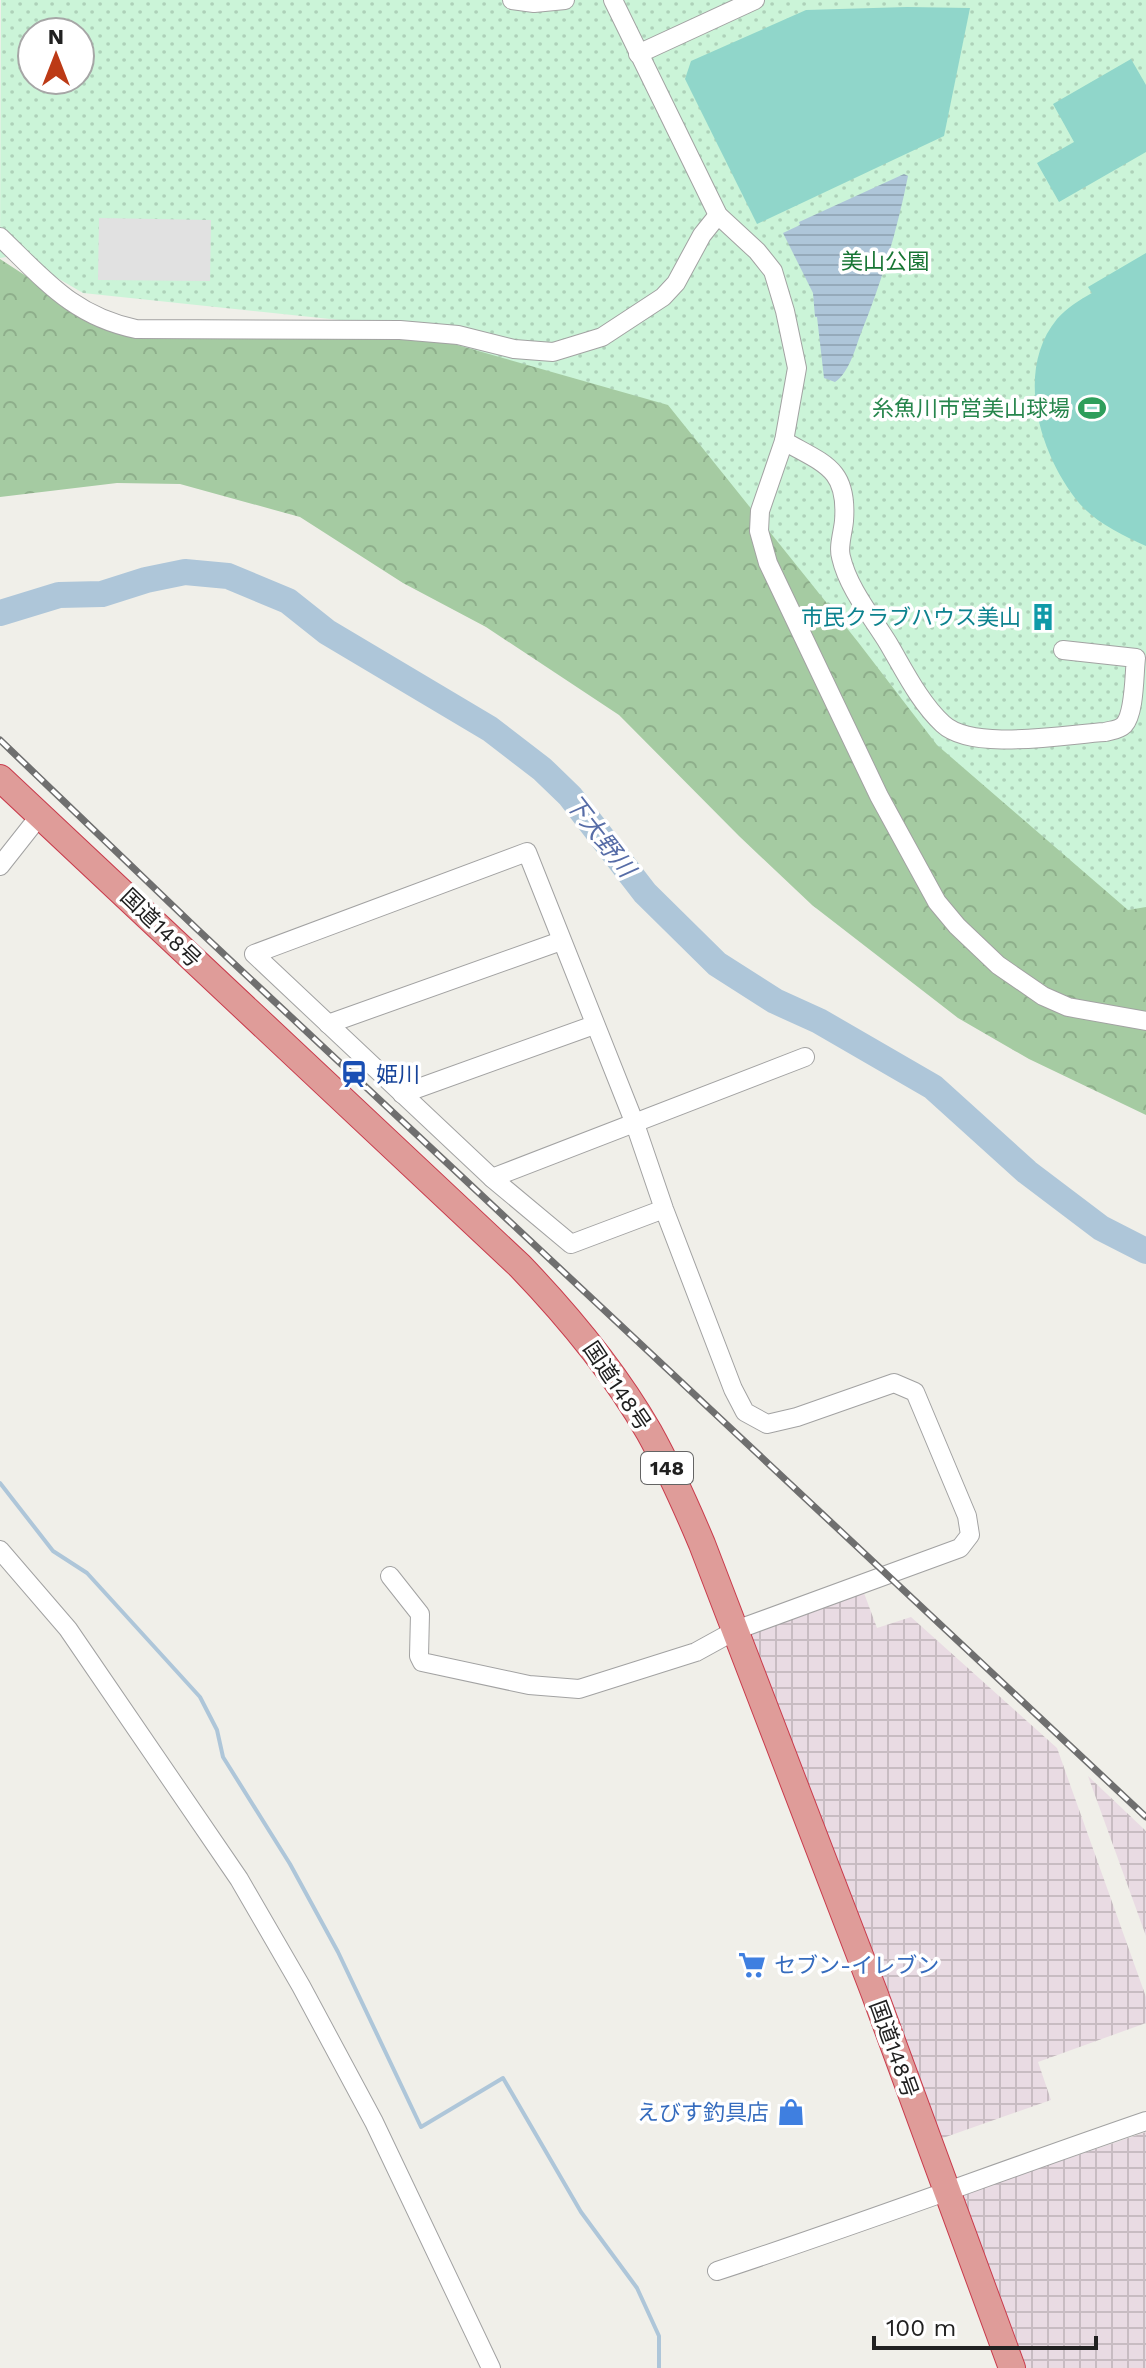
<svg xmlns="http://www.w3.org/2000/svg" width="1146" height="2368" font-family="'Work Sans','Noto Sans JP',sans-serif">
  <style>
    .industrial { fill: url(#industrial-grid) }
    .forest { fill: url(#forest-crowns) }
    .park { fill: url(#park-dots); fill-rule: evenodd }
    .pitch { fill: #90d6ca }
    .parking { fill: #e1e1e1 }
    .water { fill: url(#water-rules) }
    .lines { fill: none; stroke-linecap: round; stroke-linejoin: round }
    .stream { stroke: #aec6d9; stroke-width: 4 }
    .river { stroke: #aec6d9; stroke-width: 26 }
    .minor-casing { stroke: #a2a2a2; stroke-width: 20 }
    .highway-casing { stroke: #c93b4c; stroke-width: 28 }
    .minor { stroke: #fff; stroke-width: 18 }
    .highway { stroke: #df9c99; stroke-width: 26 }
    .rail-casing { stroke: #6f6f6f; stroke-width: 7 }
    .rail { stroke: #fff; stroke-width: 4; stroke-dasharray: 12; stroke-linecap: butt }
    .labels { text-anchor: middle; dominant-baseline: central; stroke-width: 7; stroke-linejoin: round; paint-order: stroke }
    .shield { fill: #fff; stroke: #646464; stroke-width: 2 }
    .shield-label { font-size: 20px; font-weight: bold; fill: #212121 }
    .park-label { font-size: 22px; fill: #187634; stroke: #fff }
    .leisure-label { font-size: 22px; fill: #27864d; stroke: #fff; text-anchor: end }
    .culture-label { font-size: 22px; fill: #0d838f; stroke: #fff; text-anchor: end }
    .street-label { font-size: 22px; fill: #212121; stroke: #fff }
    .transit-label { font-size: 22px; fill: #164399; stroke: #fff; text-anchor: start }
    .shop-label { font-size: 22px; fill: #366cbe; stroke: #fff; text-anchor: start }
    .water-label { font-size: 24px; font-style: italic; fill: #576da7; stroke: #fff }
  </style>
  <defs>
    <pattern id="industrial-grid" width="8" height="8" patternUnits="userSpaceOnUse" patternTransform="scale(2)"><rect width="8" height="8" fill="#e9dbe3"/><path d="M0 4h8M4 0v8" fill="none" stroke="#c8bcc2"/></pattern>
    <pattern id="forest-crowns" width="20" height="18" patternUnits="userSpaceOnUse" patternTransform="scale(2)"><rect width="20" height="18" fill="#a5cba2"/><path d="M2 6a3 3 0 1 1 6 0M12 15a3 3 0 1 1 6 0" fill="none" stroke="#8eae8b"/></pattern>
    <pattern id="park-dots" width="8" height="8" patternUnits="userSpaceOnUse" patternTransform="scale(2)"><rect width="8" height="8" fill="#cbf4d8"/><path d="M2 2h.1M6 6h.1" fill="none" stroke="#aed1b9" stroke-width="1.8" stroke-linecap="round"/></pattern>
    <pattern id="water-rules" width="6" height="5" patternUnits="userSpaceOnUse" patternTransform="scale(2)"><rect width="6" height="5" fill="#aec6d9"/><path d="M0 2.5h6" fill="none" stroke="#95aaba"/></pattern>
  </defs>
  <rect width="100%" height="100%" fill="#f0efe9"/>
  <g class="industrial">
    <path d="M 864,1593 L 877,1628 L 911,1617 L 1057,1748 L 1146,1997 L 1146,2023 L 1038,2062 L 1051,2100 L 940,2139 L 749,1633 Z"/>
    <path d="M 1088,1776 L 1146,1831 L 1146,1936 Z"/>
    <path d="M 1146,2132 L 1146,2368 L 1023,2368 L 954,2197 Z"/>
  </g>
  <path class="forest" d="M 1146,0 L 1146,1115 L 1029,1059 L 958,1018 L 812,905 L 739,836 L 619,715 L 486,627 L 403,583 L 300,517 L 180,484 L 117,483 L 0,497 L 0,259 L 106,328 L 335,338 Z"/>
  <path class="park" d="M 1,0 L 1146,0 L 1146,907 L 1128,910 L 937,745 L 858,642 L 668,405 L 387,325 L 83,293 L 18,255 L 0,258 ZM 32,32 L 80,32 L 80,80 L 32,80 Z"/>
  <g class="pitch">
    <path d="M 907,7 L 970,8 L 944,136 L 757,224 L 685,79 L 691,61 L 806,10 Z"/>
    <path d="M 1131,59 L 1146,85 L 1146,152 L 1059,202 L 1037,163 L 1074,142 L 1053,104 Z"/>
    <path d="M 1146,253 L 1146,546 C 1120,534 1092,521 1075,498 C 1039,451 1015,370 1057,319 C 1067,308 1079,300 1092,293 L 1088,287 Z"/>
  </g>
  <path class="parking" d="M 99,218 L 211,220 L 210,281 L 98,280 Z"/>
  <path class="water" d="M 904,174 L 908,176 C 897,231 882,281 861,333 C 855,349 849,373 835,382 L 824,378 L 817,317 L 815,317 L 813,293 L 783,233 L 800,225 L 799,222 Z"/>
  <g class="lines">
    <path class="stream" d="M 0,1483 L 53,1551 L 87,1573 L 200,1697 L 217,1730 L 223,1757 L 290,1864 L 338,1952 L 421,2127 L 503,2078 L 581,2212 L 637,2288 L 659,2336 L 659,2368"/>
    <path class="river" d="M 0,613 L 59,595 L 102,594 L 146,580 L 185,572 L 228,576 L 288,601 L 327,632 L 490,729 L 542,769 L 570,796 L 645,893 L 717,964 L 775,1001 L 819,1021 L 933,1087 L 1027,1172 L 1101,1228 L 1146,1251"/>
    <g class="minor-casing">
      <g id="minor">
        <path d="M 512,0 L 534,3 L 565,0"/>
        <path d="M 613,0 L 718,215 L 757,251 L 773,271 L 785,311 L 797,368 L 784,441 L 760,511 L 759,531 L 768,563 L 879,796 L 937,902 L 957,926 L 998,965 L 1043,996 L 1068,1007 L 1146,1021"/>
        <path d="M 638,54 L 755,0"/>
        <path d="M 0,237 C 45,280 73,316 136,329 L 400,330 L 458,335 L 514,349 L 553,352 L 602,337 L 663,297 L 676,283 L 702,235 L 718,215"/>
        <path d="M 784,441 C 824,464 848,468 844,521 C 843,532 838,547 841,557 C 848,588 872,617 888,643 C 904,670 920,703 943,724 C 973,752 1067,734 1105,732 C 1112,730 1119,730 1124,725 C 1135,713 1134,674 1136,658 L 1063,650"/>
        <path d="M 0,866 L 41,814"/>
        <path d="M 328,1024 L 561,941"/>
        <path d="M 402,1094 L 594,1025"/>
        <path d="M 492,1178 L 805,1057"/>
        <path d="M 0,1550 L 68,1629 L 239,1879 L 301,1986 L 374,2122 L 491,2368"/>
        <path d="M 390,1576 L 420,1614 L 419,1656 L 422,1662 L 529,1685 L 579,1689 L 696,1652 L 736,1630 L 960,1548 L 970,1535 L 967,1516 L 915,1392 L 894,1383 L 797,1417 L 767,1424 L 745,1412 L 733,1389 L 664,1209 L 635,1124 L 527,852 L 254,954 L 492,1178 L 571,1244 L 664,1209"/>
        <path d="M 717,2271 C 861,2224 1003,2170 1146,2121"/>
      </g>
    </g>
    <g class="highway-casing">
      <path id="highway" d="M 0,778 L 520,1266 C 569,1317 614,1371 649,1432 C 669,1468 686,1506 702,1544 L 874,1992 L 1012,2368"/>
    </g>
    <use href="#minor" class="minor"/>
    <use href="#highway" class="highway"/>
    <g class="rail-casing">
      <path id="rail" d="M 0,740 L 197,929 L 1146,1817"/>
    </g>
    <use href="#rail" class="rail"/>
  </g>
  <defs>
    <g id="stadium-bare" transform="scale(2.16)"><path d="M0-5a6.5 5 0 1 0 0 10a6.5 5 0 1 0 0-10ZM-3.5-1.8h7v3.6h-7Z" fill="#2e9e5b" stroke="#fff" stroke-width="2.5" paint-order="stroke"/></g>
    <g id="building-bare" transform="scale(2.16)"><path d="M-4-6H4V6H1V3H-1V6H-4ZM-2.5-4.3h1.7v1.8h-1.7ZM.8-4.3h1.7v1.8H.8ZM-2.5-1h1.7V.8h-1.7ZM.8-1h1.7V.8H.8Z" fill="#0f9aa8" stroke="#fff" stroke-width="2.5" paint-order="stroke"/></g>
    <g id="station-bare" transform="scale(2.16)"><path d="M-3-6H3Q5-6 5-4V2Q5 4 3 4L4.5 6H3L1.5 4h-3L-3 6H-4.5L-3 4Q-5 4-5 2V-4Q-5-6-3-6ZM-3.5-4v3h7v-3ZM-3.5 1v1.5H-2V1ZM2 1v1.5H3.5V1Z" fill="#1a4fb4" stroke="#fff" stroke-width="2.5" paint-order="stroke"/></g>
    <g id="supermarket-bare" transform="scale(2.16)"><path d="M-6-5.5h2.5l.6 2H6L4.5 2H-2.5L-4.4-4H-6ZM-1.5 3.2a1.3 1.3 0 1 0 .1 0ZM3 3.2a1.3 1.3 0 1 0 .1 0Z" fill="#3f7fe0" stroke="#fff" stroke-width="2.5" paint-order="stroke"/></g>
    <g id="shop-bare" transform="scale(2.16)"><path d="M-5-2.5h2.3a2.7 3.5 0 0 1 5.4 0H5L5.5 6h-11ZM-1.5-2.5h3a1.5 2.3 0 0 0-3 0Z" fill="#3f7fe0" stroke="#fff" stroke-width="2.5" paint-order="stroke"/></g>
  </defs>
  <g fill-rule="evenodd">
    <use href="#stadium-bare" x="1092" y="408"/>
    <use href="#building-bare" x="1043" y="617"/>
    <use href="#station-bare" x="354" y="1074"/>
    <use href="#supermarket-bare" x="752" y="1965"/>
    <use href="#shop-bare" x="791" y="2112"/>
  </g>
  <g class="labels">
    <rect class="shield" x="641" y="1452" width="52" height="32" rx="6"/>
    <g class="shield-label">
      <text x="667" y="1468">148</text>
    </g>
    <g class="park-label">
      <text x="885" y="261">美山公園</text>
    </g>
    <g class="leisure-label">
      <text x="1070" y="408">糸魚川市営美山球場</text>
    </g>
    <g class="culture-label">
      <text x="1021" y="617">市民クラブハウス美山</text>
    </g>
    <g class="street-label">
      <text transform="translate(161 928) rotate(44)">国道148号</text>
      <text transform="translate(617 1386) rotate(56)">国道148号</text>
      <text transform="translate(894 2049) rotate(70)">国道148号</text>
    </g>
    <g class="transit-label">
      <text x="376" y="1074">姫川</text>
    </g>
    <g class="shop-label">
      <text x="774" y="1965">セブン-イレブン</text>
      <text x="769" y="2112" text-anchor="end">えびす釣具店</text>
    </g>
    <g class="water-label">
      <text transform="translate(600 836) rotate(52)">下大野川</text>
    </g>
  </g>
  <g transform="translate(56 56)"><circle r="38" fill="#ffffff" stroke="#a6a6a6" stroke-width="2"/>
  <path d="M0-6L14 30L0 20L-14 30Z" fill="#bc3a16"/>
  <text y="-12" font-size="22" font-weight="bold" text-anchor="middle" fill="#212121">N</text>
  </g>
  <path d="M874 2336v12h222v-12" fill="none" stroke="#212121" stroke-width="4"/>
  <text x="886" y="2336" font-size="24" fill="#212121" stroke="#ffffff" stroke-width="6" paint-order="stroke">100 m</text>
</svg>
